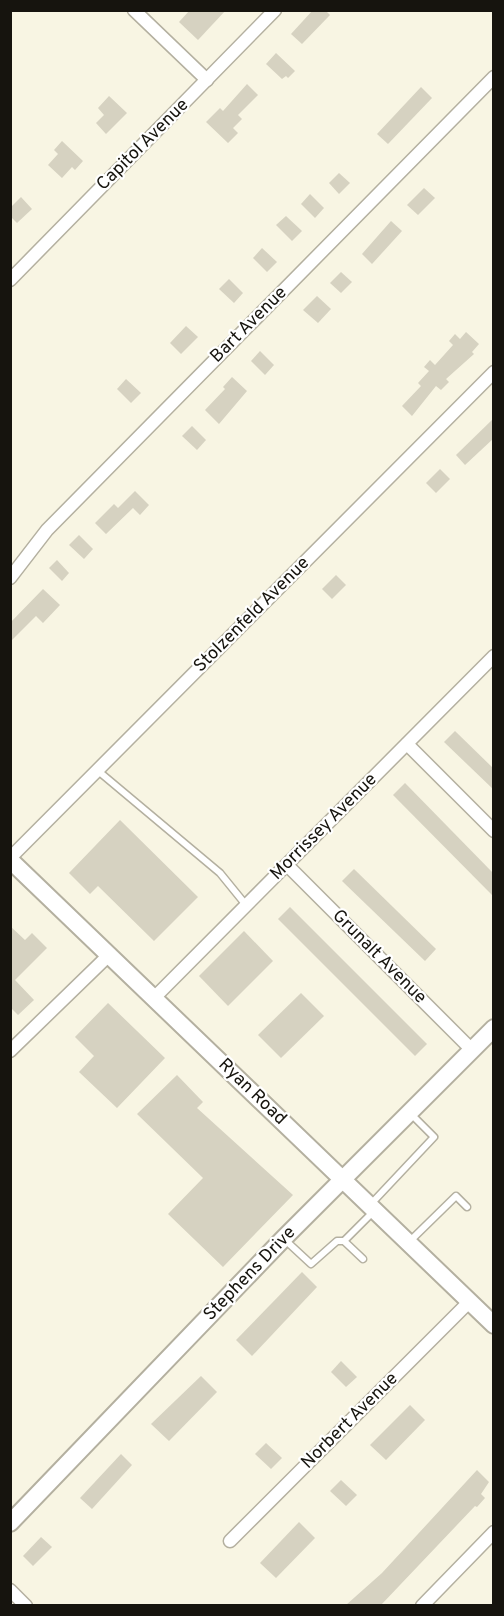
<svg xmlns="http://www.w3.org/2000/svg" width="504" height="1616" font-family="Overpass,sans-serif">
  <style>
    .building { fill: #d6d2c1 }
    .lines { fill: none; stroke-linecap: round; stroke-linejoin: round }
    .lane-casing { stroke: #b4b0a0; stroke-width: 9 }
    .street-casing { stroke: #b4b0a0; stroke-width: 15 }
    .secondary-casing { stroke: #b4b0a0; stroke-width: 20 }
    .lane { stroke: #fff; stroke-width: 6 }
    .street { stroke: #fff; stroke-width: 12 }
    .secondary { stroke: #fff; stroke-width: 16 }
    .labels { text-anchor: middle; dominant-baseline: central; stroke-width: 4.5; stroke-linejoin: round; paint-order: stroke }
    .street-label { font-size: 18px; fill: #16140e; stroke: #fff }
  </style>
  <rect width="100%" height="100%" fill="#f8f5e3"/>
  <g class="building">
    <path d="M 190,10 L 226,10 L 198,40 L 179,22 Z"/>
    <path d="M 313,10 L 325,10 L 330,15 L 302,44 L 291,34 Z"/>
    <path d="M 276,53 L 295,71 L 288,78 L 286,76 L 282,79 L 266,64 Z"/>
    <path d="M 247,84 L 258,95 L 238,115 L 242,119 L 233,128 L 238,133 L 228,143 L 206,122 L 220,108 L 223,111 Z"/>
    <path d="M 421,87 L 432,98 L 388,144 L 377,134 Z"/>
    <path d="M 109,96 L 127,113 L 106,134 L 96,123 L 104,115 L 98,108 Z"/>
    <path d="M 62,141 L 83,161 L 75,170 L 72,167 L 62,178 L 48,165 L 58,154 L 54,150 Z"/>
    <path d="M 339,173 L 350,183 L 339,194 L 329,183 Z"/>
    <path d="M 424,188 L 435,198 L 418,215 L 407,205 Z"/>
    <path d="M 310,194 L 324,208 L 315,218 L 301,204 Z"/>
    <path d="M 21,197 L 32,209 L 17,223 L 10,216 L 10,208 Z"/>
    <path d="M 286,216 L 302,231 L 292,241 L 276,225 Z"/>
    <path d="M 391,221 L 402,231 L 372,264 L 362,254 Z"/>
    <path d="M 262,248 L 277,262 L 267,272 L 253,258 Z"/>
    <path d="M 341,272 L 352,282 L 341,293 L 330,283 Z"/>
    <path d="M 229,279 L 243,293 L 234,303 L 219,289 Z"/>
    <path d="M 317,296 L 331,309 L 318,323 L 303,310 Z"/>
    <path d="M 186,326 L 198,337 L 181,354 L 170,343 Z"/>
    <path d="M 466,332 L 479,344 L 472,352 L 474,354 L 446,379 L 449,382 L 441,390 L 436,386 L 412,416 L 402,406 L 421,386 L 418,383 L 429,371 L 424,367 L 430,360 L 435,365 L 453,345 L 449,341 L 455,334 L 460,339 Z"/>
    <path d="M 260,351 L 274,365 L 265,375 L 251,361 Z"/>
    <path d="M 232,377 L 247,391 L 219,424 L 205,410 L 225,389 L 223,387 Z"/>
    <path d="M 126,379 L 141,393 L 131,403 L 117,389 Z"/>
    <path d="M 494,418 L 494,438 L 465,465 L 456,455 Z"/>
    <path d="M 192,426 L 206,440 L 197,450 L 182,436 Z"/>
    <path d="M 440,469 L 450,479 L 436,493 L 426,483 Z"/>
    <path d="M 135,491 L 149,505 L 140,515 L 133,508 L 106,534 L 95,523 L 114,504 L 118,508 Z"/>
    <path d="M 79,535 L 93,549 L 84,559 L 69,545 Z"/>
    <path d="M 57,560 L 69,573 L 62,581 L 49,568 Z"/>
    <path d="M 336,575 L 346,585 L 332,599 L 322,589 Z"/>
    <path d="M 43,589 L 60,605 L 43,623 L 36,616 L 10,642 L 10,623 Z"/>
    <path d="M 455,731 L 494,769 L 494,790 L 444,742 Z"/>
    <path d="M 405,783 L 494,874 L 494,897 L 393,795 Z"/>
    <path d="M 120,820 L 198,897 L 154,941 L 98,886 L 90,894 L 69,873 Z"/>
    <path d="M 354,869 L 436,949 L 425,961 L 342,881 Z"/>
    <path d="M 290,907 L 427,1044 L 415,1056 L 278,919 Z"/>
    <path d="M 10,926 L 25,940 L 32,933 L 47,948 L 15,980 L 34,1000 L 18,1015 L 10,1007 Z"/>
    <path d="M 244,931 L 273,961 L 228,1006 L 199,976 Z"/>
    <path d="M 301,993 L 324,1016 L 281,1058 L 258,1035 Z"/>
    <path d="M 108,1003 L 165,1058 L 117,1108 L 79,1072 L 94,1056 L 75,1037 Z"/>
    <path d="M 177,1075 L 203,1102 L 197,1108 L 293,1195 L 223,1267 L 168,1214 L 203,1178 L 137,1114 Z"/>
    <path d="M 302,1272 L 317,1287 L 252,1356 L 236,1340 Z"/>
    <path d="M 341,1361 L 357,1377 L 346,1387 L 331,1372 Z"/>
    <path d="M 201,1376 L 217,1392 L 169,1441 L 151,1424 Z"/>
    <path d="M 410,1405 L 425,1420 L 386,1460 L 370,1445 Z"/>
    <path d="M 266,1443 L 282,1458 L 271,1469 L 255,1454 Z"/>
    <path d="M 121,1454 L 132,1465 L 92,1509 L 80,1498 Z"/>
    <path d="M 477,1470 L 489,1482 L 481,1494 L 485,1498 L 477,1507 L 475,1506 L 381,1605 L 346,1605 L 382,1573 Z"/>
    <path d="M 341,1480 L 357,1495 L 346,1506 L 330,1491 Z"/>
    <path d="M 299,1522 L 315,1538 L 276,1578 L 260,1563 Z"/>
    <path d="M 41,1537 L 52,1547 L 33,1566 L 23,1556 Z"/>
  </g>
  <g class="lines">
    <g class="lane-casing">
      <g id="lane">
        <path d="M 97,770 L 220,873 L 246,905"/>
        <path d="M 370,1205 L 434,1137 L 410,1113"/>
        <path d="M 284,1239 L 311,1264 L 337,1241 L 344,1241 L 363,1259"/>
        <path d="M 344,1241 L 373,1212"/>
        <path d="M 409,1242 L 456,1196 L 467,1207"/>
      </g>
    </g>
    <g class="street-casing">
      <g id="street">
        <path d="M 134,10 L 207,80"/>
        <path d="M 10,280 L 275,10"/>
        <path d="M 10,578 L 47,530 L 494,77"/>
        <path d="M 407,744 L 494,831"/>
        <path d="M 10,858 L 494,372"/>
        <path d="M 287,865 L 472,1050"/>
        <path d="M 154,998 L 494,656"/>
        <path d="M 10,1051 L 110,954"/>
        <path d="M 230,1541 L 469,1302"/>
        <path d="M 10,1590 L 26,1606"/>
        <path d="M 422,1606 L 494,1532"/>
      </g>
    </g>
    <g class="secondary-casing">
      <g id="secondary">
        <path d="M 10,860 L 494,1325"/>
        <path d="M 10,1523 L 284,1238 L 494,1028"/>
      </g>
    </g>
    <use href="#lane" class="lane"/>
    <use href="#street" class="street"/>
    <use href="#secondary" class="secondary"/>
  </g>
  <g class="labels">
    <g class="street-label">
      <text transform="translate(143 145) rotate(-45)">Capitol Avenue</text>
      <text transform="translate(249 325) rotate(-45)">Bart Avenue</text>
      <text transform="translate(252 615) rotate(-45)">Stolzenfeld Avenue</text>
      <text transform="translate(324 827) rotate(-45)">Morrissey Avenue</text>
      <text transform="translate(379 957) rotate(45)">Grunalt Avenue</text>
      <text transform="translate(252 1092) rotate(44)">Ryan Road</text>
      <text transform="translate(250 1274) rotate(-46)">Stephens Drive</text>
      <text transform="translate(350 1421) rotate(-45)">Norbert Avenue</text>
    </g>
  </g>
  <rect width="504" height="1616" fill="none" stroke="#16140e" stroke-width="24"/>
</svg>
